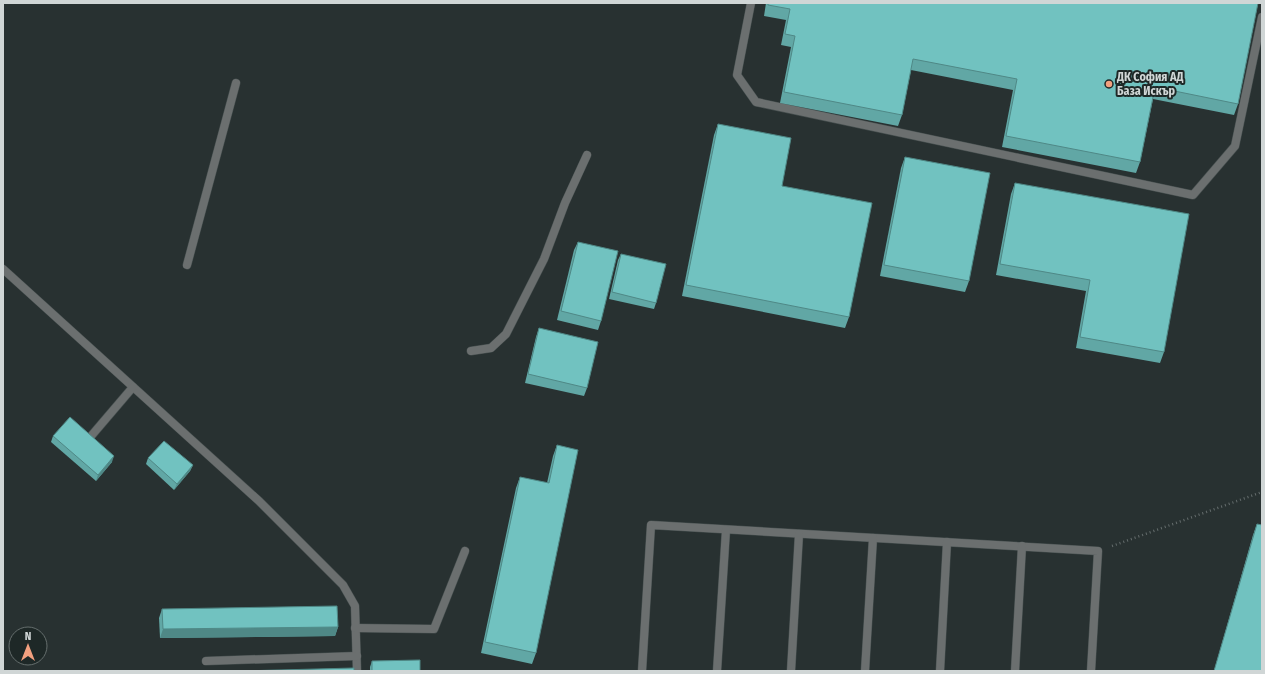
<svg xmlns="http://www.w3.org/2000/svg" width="1265" height="674" font-family="'Fira Sans Condensed',sans-serif">
  <style>
    .lines { fill: none; stroke-linecap: round; stroke-linejoin: round }
    .service-casing { stroke: #464f4f; stroke-width: 9 }
    .path { stroke: #656d6d; stroke-width: 2.5; stroke-dasharray: 1 3; stroke-linecap: butt }
    .service { stroke: #6b6f6f; stroke-width: 8 }
    .wall { fill: #61a7a5 }
    .shaded-wall { fill: #4f8886 }
    .building { fill: #71c2c0; stroke: #4f8886 }
    .poi-dot { fill: #f2a07f; stroke: #1e2827; stroke-width: 1.5 }
    .labels { text-anchor: middle; dominant-baseline: central; stroke-width: 4; stroke-linejoin: round; paint-order: stroke }
    .poi-label { font-size: 12px; font-weight: bold; fill: #d0d6d6; stroke: #1e2827; text-anchor: start }
  </style>
  <rect width="100%" height="100%" fill="#283131"/>
  <g class="lines">
    <g class="service-casing">
      <g id="service">
        <path d="M 751,3 L 737,75 L 756,102 L 1193,195 L 1235,146 L 1262,17"/>
        <path d="M 187,265 L 236,83"/>
        <path d="M 3,269 L 259,501 L 343,585 L 355,606 L 357,671"/>
        <path d="M 471,351 L 491,348 L 506,334 L 544,259 L 565,203 L 587,155"/>
        <path d="M 92,435 L 133,387"/>
        <path d="M 355,628 L 434,629 L 465,551"/>
        <path d="M 206,661 L 357,656"/>
        <path d="M 642,671 L 651,525 L 1098,551 L 1091,671"/>
        <path d="M 717,671 L 726,530"/>
        <path d="M 791,671 L 799,534"/>
        <path d="M 865,671 L 873,538"/>
        <path d="M 940,671 L 947,542"/>
        <path d="M 1015,671 L 1022,546"/>
      </g>
    </g>
    <path class="path" d="M 1112,546 L 1262,492"/>
    <use href="#service" class="service"/>
  </g>
  <g class="wall">
    <path d="M 766,3 L 1258,3 L 1238,104 L 1234,115 L 1153,99 L 1140,162 L 1136,173 L 1002,147 L 1013,90 L 911,70 L 902,115 L 898,126 L 780,103 L 791,47 L 781,45 L 786,20 L 764,16 Z"/>
    <path d="M 718,124 L 782,186 L 849,317 L 845,328 L 682,296 L 714,135 Z"/>
    <path d="M 905,157 L 969,281 L 965,292 L 880,276 L 901,168 Z"/>
    <path d="M 1015,183 L 1164,352 L 1160,363 L 1076,348 L 1086,291 L 996,275 L 1011,194 Z"/>
    <path d="M 578,242 L 601,321 L 598,330 L 557,320 L 574,250 Z"/>
    <path d="M 621,254 L 656,303 L 654,309 L 609,299 L 618,260 Z"/>
    <path d="M 539,328 L 587,388 L 584,396 L 525,383 L 536,337 Z"/>
    <path d="M 53,436 L 112,462 L 96,481 L 51,442 Z"/>
    <path d="M 557,445 L 536,653 L 532,664 L 481,653 L 516,488 L 520,477 L 547,483 L 553,456 Z"/>
    <path d="M 148,458 L 193,465 L 190,471 L 174,490 L 146,464 Z"/>
    <path d="M 1257,524 L 1262,671 L 1214,671 L 1253,535 Z"/>
    <path d="M 162,609 L 338,627 L 335,636 L 160,638 L 159,618 Z"/>
    <path d="M 372,661 L 420,671 L 370,671 L 370,667 Z"/>
  </g>
  <g class="shaded-wall">
    <path d="M 114,456 L 112,462 L 96,481 L 98,475 Z"/>
    <path d="M 193,465 L 190,471 L 174,490 L 177,484 Z"/>
    <path d="M 338,627 L 335,636 L 160,638 L 163,629 Z"/>
  </g>
  <g class="building">
    <path d="M 768,3 L 1258,3 L 1238,104 L 1155,87 L 1140,162 L 1006,136 L 1017,79 L 913,59 L 902,115 L 784,92 L 795,36 L 785,34 L 790,9 L 768,5 Z"/>
    <path d="M 718,124 L 791,138 L 782,186 L 872,203 L 849,317 L 686,285 Z"/>
    <path d="M 905,157 L 990,173 L 969,281 L 884,265 Z"/>
    <path d="M 1015,183 L 1189,214 L 1164,352 L 1080,337 L 1090,280 L 1000,264 Z"/>
    <path d="M 578,242 L 618,251 L 601,321 L 561,311 Z"/>
    <path d="M 621,254 L 666,264 L 656,303 L 612,292 Z"/>
    <path d="M 539,328 L 598,342 L 587,388 L 528,374 Z"/>
    <path d="M 70,417 L 114,456 L 98,475 L 53,436 Z"/>
    <path d="M 164,441 L 193,465 L 177,484 L 148,458 Z"/>
    <path d="M 557,445 L 578,450 L 536,653 L 485,642 L 520,477 L 549,483 Z"/>
    <path d="M 1257,524 L 1262,525 L 1262,671 L 1214,671 Z"/>
    <path d="M 337,606 L 338,627 L 163,629 L 162,609 Z"/>
    <path d="M 420,660 L 420,671 L 372,671 L 372,661 Z"/>
    <path d="M 354,668 L 354,671 L 240,671 Z"/>
  </g>
  <circle class="poi-dot" cx="1109" cy="84" r="4"/>
  <g class="labels">
    <g class="poi-label">
      <text x="1117" y="77">ДК София АД<tspan x="1117" dy="14">База Искър</tspan></text>
    </g>
  </g>
  <rect width="1265" height="674" fill="none" stroke="#d0d6d6" stroke-width="8"/>
  <g transform="translate(28 646)"><circle r="19" fill="#1e2827" stroke="#656e6d"/>
  <path d="M0-3L7 15L0 10L-7 15Z" fill="#f2a07f"/>
  <text y="-6" font-size="11" font-weight="bold" text-anchor="middle" fill="#d0d6d6">N</text>
  </g>
</svg>
